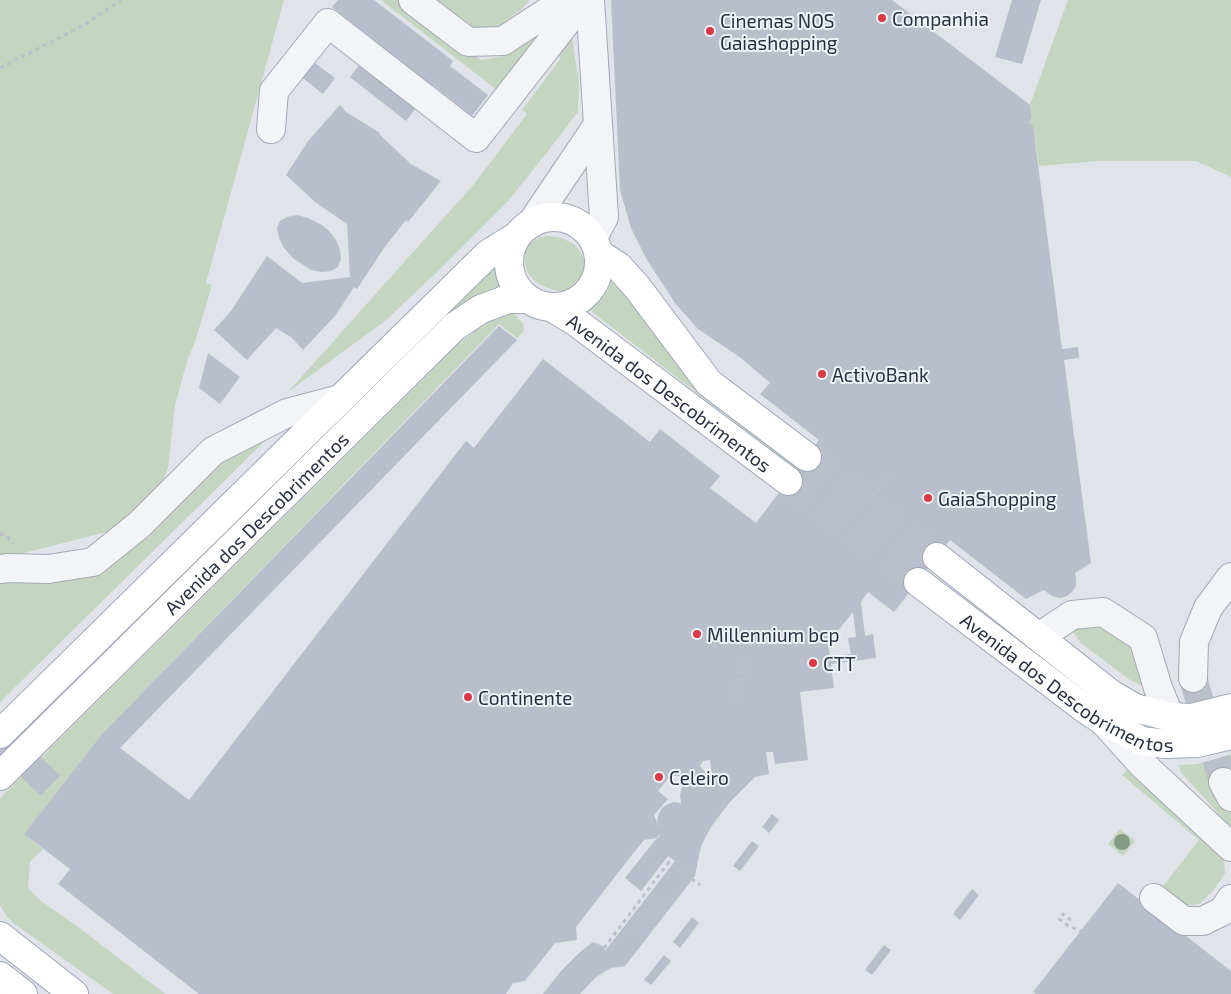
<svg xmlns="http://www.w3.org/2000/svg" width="1231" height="994" font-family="'Exo 2',sans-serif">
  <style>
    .green { fill: #c4d5c0 }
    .building { fill: #b9becb; fill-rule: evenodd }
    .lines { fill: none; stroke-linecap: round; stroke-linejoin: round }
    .minor-tunnel { stroke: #bbbfc9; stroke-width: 28; stroke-dasharray: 28 14; stroke-linecap: butt }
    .major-tunnel { stroke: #bbbfc9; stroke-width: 28; stroke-dasharray: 28 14; stroke-linecap: butt }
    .minor-casing { stroke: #a5a9b5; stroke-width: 30 }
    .major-casing { stroke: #9ea6b7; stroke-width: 30 }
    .path { stroke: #bec1c9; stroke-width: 3; stroke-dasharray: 4 4; stroke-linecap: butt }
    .minor { stroke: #f3f4f8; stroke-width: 28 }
    .major { stroke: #fff; stroke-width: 28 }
    .tree { fill: #849b85 }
    .poi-dot { fill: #db3944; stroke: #eff2f7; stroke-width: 2 }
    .labels { text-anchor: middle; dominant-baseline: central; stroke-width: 4; stroke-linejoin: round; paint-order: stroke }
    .poi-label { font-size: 19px; fill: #272f43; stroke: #eff2f7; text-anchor: start }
    .street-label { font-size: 19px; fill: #272f43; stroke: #eff2f7 }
  </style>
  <rect width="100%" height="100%" fill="#e0e3ea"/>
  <g class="green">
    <path d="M 0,0 L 284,0 L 206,283 L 212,285 L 195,342 L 188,358 L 175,405 L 168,468 L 161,485 L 110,531 L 20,554 L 0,554 Z"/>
    <path d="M 381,0 L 398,0 L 481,60 L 504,56 L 544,26 L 497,90 Z"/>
    <path d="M 431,0 L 530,0 L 521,10 L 500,25 L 474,31 Z"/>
    <path d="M 1068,0 L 1231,0 L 1231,177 L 1196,161 L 1098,161 L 1039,166 L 1033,127 L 1029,123 L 1032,117 L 1030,105 Z"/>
    <path d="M 571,31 L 579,83 L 578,112 L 548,151 L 508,201 L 436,273 L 385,321 L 288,392 L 474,184 L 527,114 L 522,110 L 561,58 L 555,52 Z"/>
    <path d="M 550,236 C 560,237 575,242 580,251 C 591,268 582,289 561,291 C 554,291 545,287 539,284 C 531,279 526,272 525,262 C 522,244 534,237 550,236 Z"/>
    <path d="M 498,263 L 502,280 L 507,286 L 475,297 L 464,303 L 437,325 L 0,754 L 0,748 L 12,735 Z"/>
    <path d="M 614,272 L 800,465 L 797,470 L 587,308 L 592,305 L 608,290 Z"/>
    <path d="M 514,314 L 523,323 L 524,331 L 517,338 L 499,324 L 102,734 L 24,834 L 43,849 L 30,862 L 28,888 L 41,901 L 77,926 L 165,994 L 113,994 L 13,923 L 5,914 L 0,905 L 0,798 L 463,340 C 478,329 494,315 514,314 Z"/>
    <path d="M 276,430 L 0,702 L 0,578 L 87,571 L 220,460 Z"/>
    <path d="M 1086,621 L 1106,624 L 1134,643 L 1151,690 L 1130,680 L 1081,643 L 1073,632 Z"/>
    <path d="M 1231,755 L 1231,779 L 1218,787 L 1231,812 L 1231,828 L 1181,772 L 1179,765 L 1197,764 Z"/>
    <path d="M 1129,768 L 1218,848 L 1224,861 L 1225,873 L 1213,891 L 1199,904 L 1176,907 L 1157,894 L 1199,840 L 1122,775 Z"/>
    <path d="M 1120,829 L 1135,841 L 1123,856 L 1108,844 Z"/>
  </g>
  <g class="building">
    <path d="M 338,0 L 374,0 L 453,61 L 450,66 L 488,95 L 472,116 L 433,85 L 406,121 L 350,77 L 377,42 L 332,7 Z"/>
    <path d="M 611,0 L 892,0 L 1030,105 L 1032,117 L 1029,123 L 1033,126 L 1062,349 L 1078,347 L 1079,358 L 1064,360 L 1091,563 L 1075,573 L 1076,579 L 1076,586 L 1072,592 L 1067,596 L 1061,598 L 1054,597 L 1049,594 L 1044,590 L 1026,599 L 950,540 L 894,612 L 868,592 L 861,602 L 865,636 L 873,634 L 876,658 L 831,664 L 834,688 L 800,692 L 808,760 L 775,764 L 773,752 L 766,752 L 769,774 L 755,777 L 729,803 L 711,827 L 701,846 L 695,876 L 625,966 L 611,968 L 596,977 L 580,994 L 543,994 L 561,971 L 580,952 L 593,942 L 603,946 L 605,951 L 675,861 L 668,856 L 641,891 L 625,878 L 656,839 L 658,838 L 661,832 L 657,838 L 644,840 L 635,851 L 576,927 L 577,940 L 555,943 L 525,981 L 513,983 L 506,994 L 199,994 L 58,884 L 70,869 L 24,834 L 102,734 L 499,326 L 517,340 L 120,748 L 189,800 L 466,441 L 474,448 L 543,359 L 650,442 L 660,429 L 720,476 L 710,488 L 756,523 L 819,440 L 760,394 L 770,383 L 741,358 L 698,329 L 675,303 L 647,260 L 631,228 L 620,190 ZM 853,612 L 856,637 L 848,638 L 851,654 L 830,656 L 828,643 ZM 710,760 L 712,778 L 711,780 L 711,784 L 701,778 L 695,778 L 689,780 L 684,784 L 681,790 L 680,796 L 681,803 L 674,802 L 668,804 L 662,808 L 659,813 L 657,820 L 659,828 L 654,815 L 668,799 L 658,791 L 670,776 L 708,776 L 700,766 L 703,761 Z"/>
    <path d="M 1012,0 L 1041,0 L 1022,64 L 995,57 Z"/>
    <path d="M 307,57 L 335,78 L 323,94 L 295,72 Z"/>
    <path d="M 340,105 L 346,112 L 380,133 L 379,134 L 411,164 L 441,181 L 408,222 L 406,220 L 384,248 L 357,289 L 354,287 L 335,316 L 303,350 L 291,337 L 276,328 L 247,360 L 214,330 L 231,311 L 267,256 L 302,283 L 350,277 L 347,224 L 315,202 L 286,175 L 308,141 Z"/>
    <path d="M 297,215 L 308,218 L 322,225 L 328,230 L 336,240 L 340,250 L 341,259 L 338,267 L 331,271 L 322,272 L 311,270 L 294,259 L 284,248 L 279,238 L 277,228 L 280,221 L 287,217 Z"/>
    <path d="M 208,353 L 240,377 L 220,404 L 199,388 Z"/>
    <path d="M 772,814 L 779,820 L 769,833 L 762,827 Z"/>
    <path d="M 752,841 L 759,846 L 740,871 L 733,866 Z"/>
    <path d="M 1118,883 L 1231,971 L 1231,994 L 1036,994 L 1033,992 Z"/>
    <path d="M 972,889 L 979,895 L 960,920 L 953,914 Z"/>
    <path d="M 692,917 L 699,923 L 680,948 L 673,942 Z"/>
    <path d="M 884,945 L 891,950 L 872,975 L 865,970 Z"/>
    <path d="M 664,955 L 671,961 L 651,985 L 644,980 Z"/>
  </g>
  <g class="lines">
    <g class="minor-tunnel">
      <path d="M 1193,678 L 1223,782"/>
      <path d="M 0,737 L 54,789"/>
    </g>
    <g class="major-tunnel">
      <path d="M 807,457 L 937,557"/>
      <path d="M 788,481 L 918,582"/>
    </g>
    <g class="minor-casing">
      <g id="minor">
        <path d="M 413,0 L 468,42 L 503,41 L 561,3 L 570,0"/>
        <path d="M 590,0 L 604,217 L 593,238"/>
        <path d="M 271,129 L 274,91 L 328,23 L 476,138 L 568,20 L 585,0"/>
        <path d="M 531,224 L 597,126"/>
        <path d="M 0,569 L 8,568 L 48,569 L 93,562 L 139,525 L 213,451 L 287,413 L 340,399"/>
        <path d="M 1039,637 L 1072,615 L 1103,612 L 1143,638 L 1158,688 L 1170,717"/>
        <path d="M 1193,678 L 1194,642 L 1208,608 L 1231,577"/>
        <path d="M 1105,723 L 1142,764 L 1231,847"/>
        <path d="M 1223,782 L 1231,797"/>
        <path d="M 1154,898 L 1184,921 L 1203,921 L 1223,911 L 1231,899"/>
      </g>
    </g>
    <g class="major-casing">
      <g id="major">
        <circle cx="554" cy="262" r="45"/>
        <path d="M 599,254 L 618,266 L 637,287 L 709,383 L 807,457"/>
        <path id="s1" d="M 551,307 L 576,322 L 788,481"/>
        <path d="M 937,557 L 1111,694 L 1135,708 L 1170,717 L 1191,718 L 1231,708"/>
        <path id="s2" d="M 918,582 L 1088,711 L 1102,720 L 1142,741 L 1165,744 L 1197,743 L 1231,735"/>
        <path d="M 0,734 L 488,254 L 517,236"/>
        <path id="s3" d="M 0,776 L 454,327 L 481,309 L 508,299 L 528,299"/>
        <path d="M 0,936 L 74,994"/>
        <path d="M 0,976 L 23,994"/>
      </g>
    </g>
    <g class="path">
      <path d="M 0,68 L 84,25 L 121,0"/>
      <path d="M 867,503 L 889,474"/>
      <path d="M 0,534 L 6,535 L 13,544"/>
      <path d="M 734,697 L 742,656"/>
      <path d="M 739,698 L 747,656"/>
      <path d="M 1071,920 L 1063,914 L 1059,919 L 1067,925 L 1081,931"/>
      <path d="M 630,930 L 658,896"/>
      <path d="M 638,936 L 666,902"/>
      <path d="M 604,948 L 669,862 L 700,885"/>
    </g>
    <use href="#minor" class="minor"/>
    <use href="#major" class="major"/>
  </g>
  <circle class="tree" cx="1122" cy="842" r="8"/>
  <g class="poi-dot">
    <circle cx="882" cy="18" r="5"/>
    <circle cx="710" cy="31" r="5"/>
    <circle cx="822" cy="374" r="5"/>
    <circle cx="928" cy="498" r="5"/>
    <circle cx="697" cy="634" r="5"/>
    <circle cx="813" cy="663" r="5"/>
    <circle cx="468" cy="697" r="5"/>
    <circle cx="659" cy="777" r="5"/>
  </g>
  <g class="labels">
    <g class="poi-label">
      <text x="892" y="18">Companhia</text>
      <text x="720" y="20">Cinemas NOS<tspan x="720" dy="22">Gaiashopping</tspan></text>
      <text x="832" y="374">ActivoBank</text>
      <text x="938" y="498">GaiaShopping</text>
      <text x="707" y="634">Millennium bcp</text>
      <text x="823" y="663">CTT</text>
      <text x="478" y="697">Continente</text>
      <text x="669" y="777">Celeiro</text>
    </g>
    <g class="street-label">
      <text stroke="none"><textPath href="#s1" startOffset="146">Avenida dos Descobrimentos</textPath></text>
      <text stroke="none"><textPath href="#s3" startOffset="360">Avenida dos Descobrimentos</textPath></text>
      <text stroke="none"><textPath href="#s2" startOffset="182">Avenida dos Descobrimentos</textPath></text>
    </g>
  </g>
</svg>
